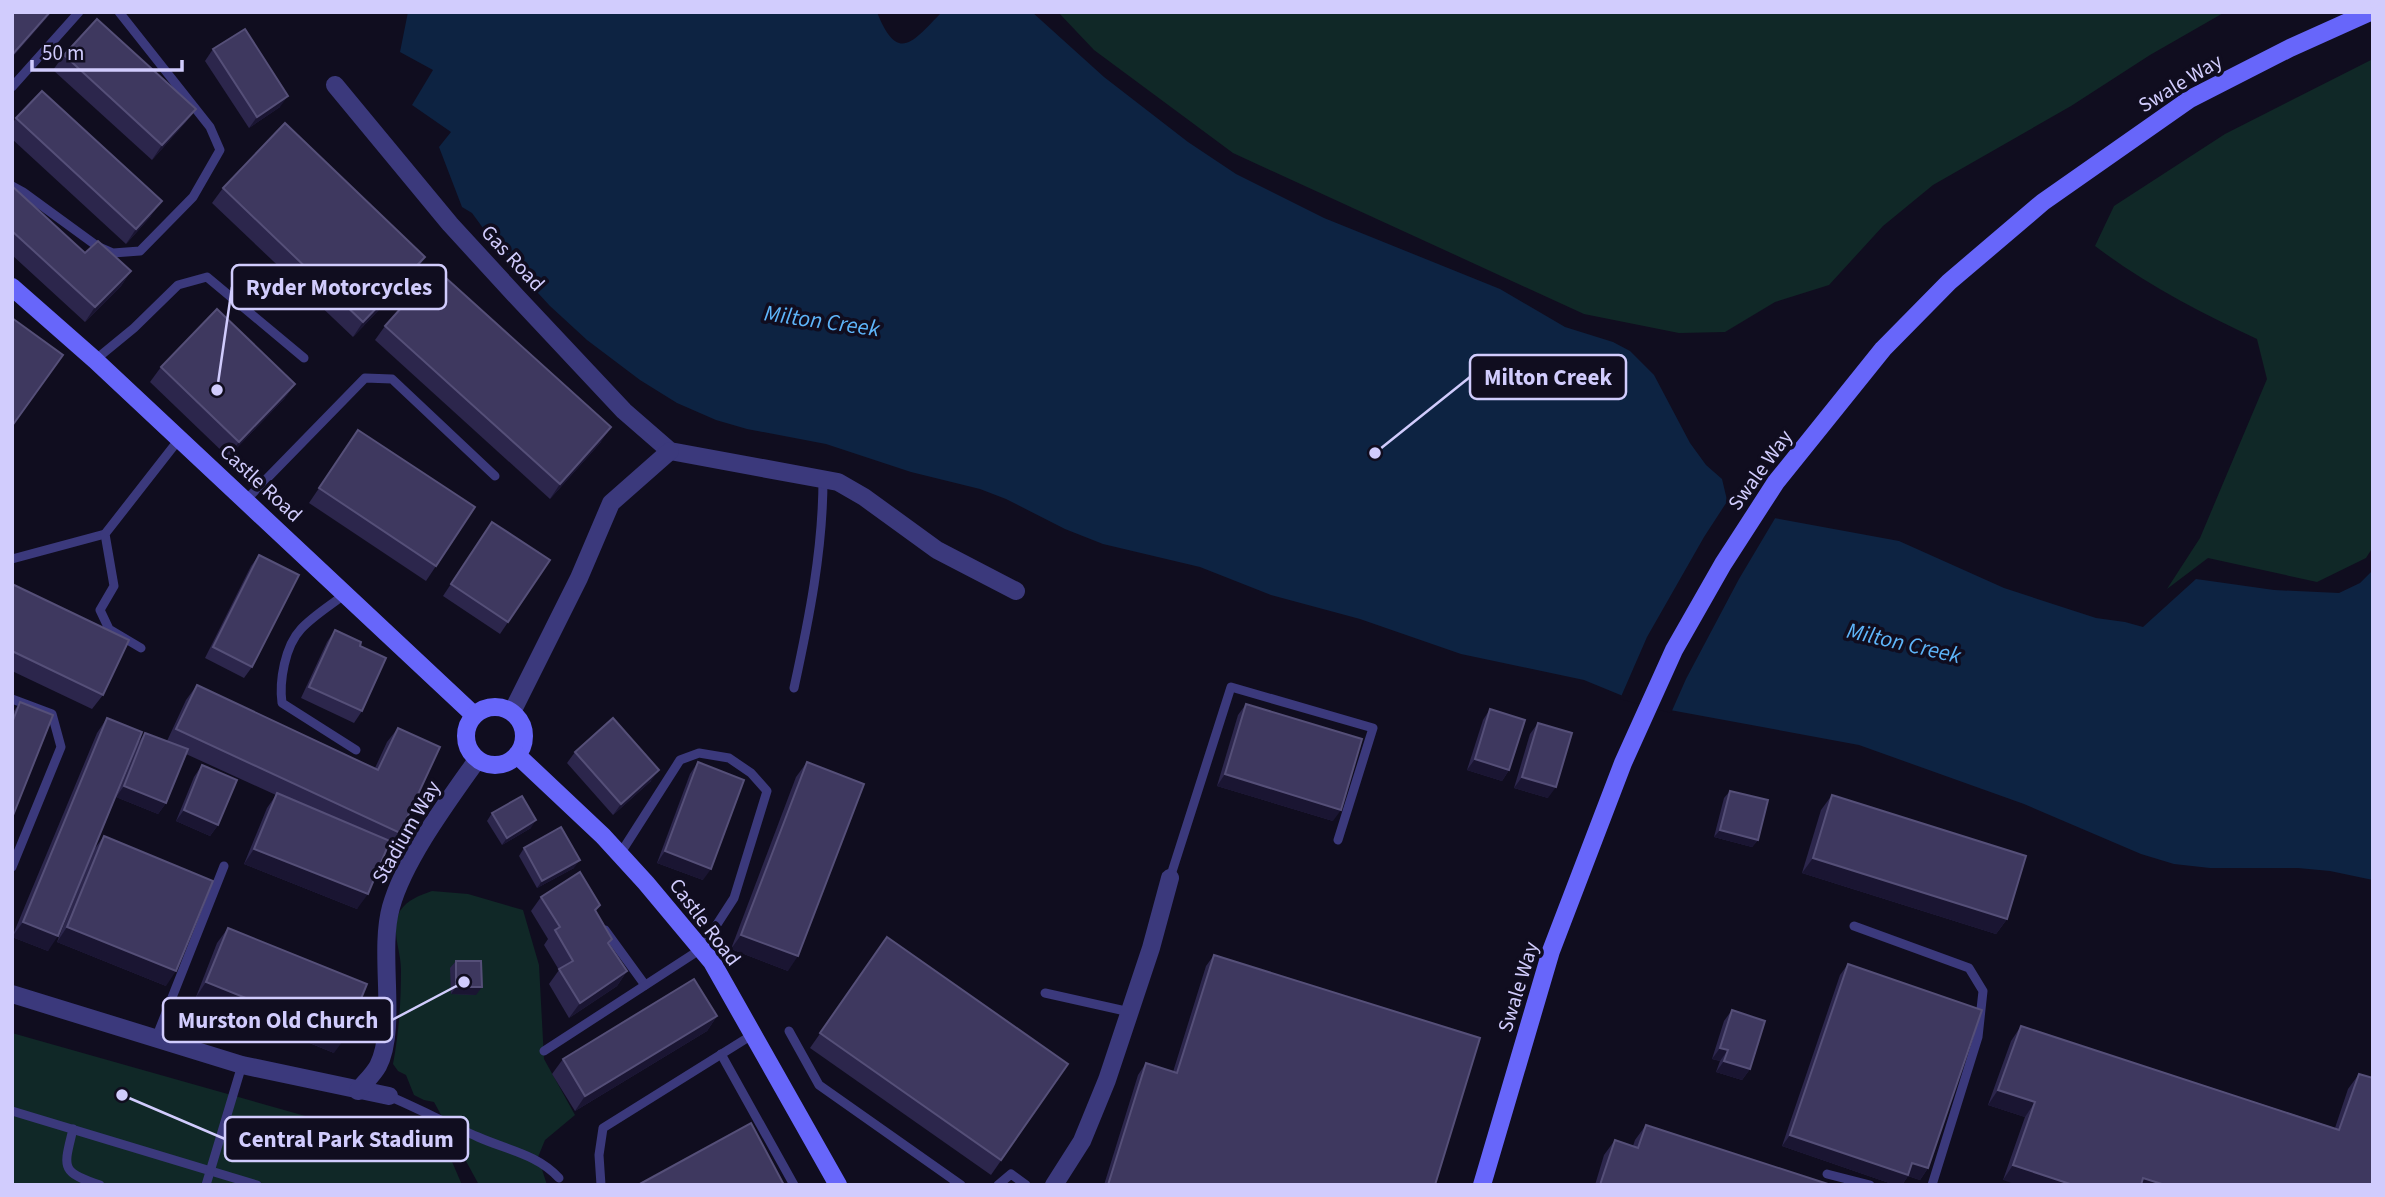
<svg xmlns="http://www.w3.org/2000/svg" width="2385" height="1197" font-family="'Source Sans 3',sans-serif">
  <style>
    .green { fill: #102827 }
    .water { fill: #0d2342 }
    .pier { fill: #100d1f }
    .lines { fill: none; stroke-linecap: round; stroke-linejoin: round }
    .service { stroke: #3b397c; stroke-width: 9 }
    .minor { stroke: #3b397c; stroke-width: 18 }
    .secondary { stroke: #6766fa; stroke-width: 18 }
    .wall { fill: #2c264c }
    .shaded-wall { fill: #1a1532 }
    .building { fill: #3e385f; stroke: #554f78; stroke-width: 2 }
    .labels { text-anchor: middle; dominant-baseline: central; stroke-width: 7; stroke-linejoin: round; paint-order: stroke }
    .street-label { font-size: 21px; fill: #d1ccfd; stroke: #100d1f }
    .water-label { font-size: 23px; font-style: italic; fill: #5eb5fa; stroke: #100d1f }
    .leader { fill: none; stroke: #d1ccfd; stroke-width: 2.5 }
    .callout-dot { fill: #d1ccfd; stroke: #100d1f; stroke-width: 2.5 }
    .callout { fill: #100d1f; stroke: #d1ccfd; stroke-width: 2.5 }
    .callout-label { font-size: 23px; text-anchor: middle; font-weight: bold; fill: #d1ccfd }
  </style>
  <rect width="100%" height="100%" fill="#100d1f"/>
  <g class="green">
    <path d="M 1058,12 L 2225,12 L 2150,55 L 2071,106 L 1933,185 L 1883,226 L 1829,285 L 1775,302 L 1725,332 L 1679,333 L 1584,314 L 1233,153 L 1094,50 Z"/>
    <path d="M 2373,59 L 2373,547 L 2366,558 L 2317,582 L 2208,558 L 2167,589 L 2200,538 L 2267,379 L 2257,339 C 2201,313 2145,284 2095,246 L 2114,206 L 2225,134 Z"/>
    <path d="M 432,891 L 468,894 L 523,910 L 539,965 L 544,1059 L 575,1115 L 545,1140 L 538,1157 L 547,1185 L 479,1185 L 434,1102 L 424,1100 L 414,1095 L 406,1075 L 398,1071 L 393,1064 C 399,1033 401,1001 401,970 C 401,950 390,930 400,911 C 408,899 419,896 432,891 Z"/>
    <path d="M 12,1033 L 450,1157 L 462,1185 L 12,1185 Z"/>
  </g>
  <path class="water" d="M 408,12 L 877,12 C 898,66 914,40 942,12 L 1032,12 L 1104,77 L 1188,142 L 1236,174 L 1324,218 L 1500,289 L 1565,327 L 1613,342 L 1630,351 L 1654,375 L 1690,443 L 1706,465 L 1722,479 L 1727,500 L 1774,518 L 1899,541 L 2004,588 L 2096,618 L 2125,622 L 2143,627 L 2196,579 L 2274,590 L 2339,593 L 2360,583 L 2373,570 L 2373,880 L 2330,871 L 2298,868 L 2210,868 L 2174,864 L 2141,854 L 2024,804 L 1859,745 L 1670,710 L 1623,696 L 1584,680 L 1461,654 L 1360,619 L 1271,595 L 1200,567 L 1103,544 L 1065,529 L 1006,499 L 980,489 L 911,472 L 826,444 L 747,429 L 716,420 L 677,403 L 640,380 L 587,340 L 550,306 L 502,254 L 472,213 L 462,207 L 439,147 L 451,132 L 412,105 L 433,70 L 400,52 Z"/>
  <path class="pier" d="M 1730,497 L 1777,515 L 1739,579 L 1686,679 L 1671,713 L 1620,699 L 1647,637 L 1704,537 Z"/>
  <g class="lines">
    <g class="service">
      <path d="M 12,87 L 79,12"/>
      <path d="M 12,186 L 23,192 L 97,246 L 113,253 L 140,251 L 193,197 L 220,150 L 210,127 L 119,12"/>
      <path d="M 95,360 L 134,328 L 178,285 L 207,277 L 304,358"/>
      <path d="M 246,500 L 365,378 L 392,379 L 495,476"/>
      <path d="M 12,559 L 105,534"/>
      <path d="M 345,594 C 331,605 313,616 301,629 C 285,646 279,681 282,703 L 356,750"/>
      <path d="M 141,648 L 109,629 L 100,610 L 114,586 L 105,534 L 180,438"/>
      <path d="M 794,688 C 809,619 823,550 823,479"/>
      <path d="M 12,699 L 52,714 L 61,747 L 12,867"/>
      <path d="M 1170,878 L 1231,687 L 1373,728 L 1338,840"/>
      <path d="M 1854,926 L 1969,968 L 1983,991 L 1978,1037 L 1932,1185"/>
      <path d="M 605,930 L 645,985"/>
      <path d="M 1045,993 L 1130,1012"/>
      <path d="M 789,1031 L 819,1085 L 961,1185"/>
      <path d="M 156,1038 L 224,866"/>
      <path d="M 544,1051 L 701,949 L 734,898 L 767,791 L 751,773 L 729,758 L 699,753 L 680,760 L 620,854"/>
      <path d="M 721,1054 L 794,1185"/>
      <path d="M 389,1096 C 419,1109 448,1124 478,1137 C 507,1150 537,1154 559,1178"/>
      <path d="M 12,1111 L 257,1185"/>
      <path d="M 73,1129 C 64,1167 59,1172 100,1185"/>
      <path d="M 1827,1174 L 1870,1185"/>
      <path d="M 206,1185 L 242,1065"/>
      <path d="M 601,1185 L 599,1155 L 603,1128 L 752,1035"/>
      <path d="M 998,1185 L 1011,1174 L 1026,1185"/>
    </g>
    <g class="minor">
      <path d="M 335,85 L 450,224 L 517,297 L 624,411 L 670,451 L 838,482 L 864,497 L 937,550 L 1016,591"/>
      <path d="M 512,712 L 579,578 L 611,503 L 670,451"/>
      <path d="M 12,994 L 242,1065 L 389,1096"/>
      <path d="M 358,1091 C 364,1083 373,1075 378,1066 C 398,1027 378,953 391,907 C 404,860 448,801 477,760"/>
      <path d="M 1054,1185 L 1082,1141 L 1107,1080 L 1151,948 L 1170,878"/>
    </g>
    <g class="secondary">
      <path d="M 12,287 L 95,360 L 474,715"/>
      <circle cx="495" cy="736" r="29"/>
      <path d="M 517,755 L 603,836 L 646,883 L 712,962 L 838,1185"/>
      <path d="M 1482,1185 L 1551,951 L 1623,763 L 1674,650 L 1723,564 L 1776,482 L 1883,349 L 1949,282 L 2043,202 L 2190,99 L 2290,48 L 2370,12"/>
    </g>
  </g>
  <g class="wall">
    <path d="M 213,49 L 280,107 L 249,128 L 205,61 Z"/>
    <path d="M 64,55 L 196,109 L 185,123 L 152,160 L 53,70 Z"/>
    <path d="M 16,118 L 151,216 L 126,244 L 12,139 L 12,124 Z"/>
    <path d="M 12,186 L 85,253 L 131,271 L 121,286 L 85,322 L 12,255 Z"/>
    <path d="M 223,188 L 425,257 L 415,272 L 353,337 L 212,203 Z"/>
    <path d="M 385,326 L 601,442 L 550,499 L 375,340 Z"/>
    <path d="M 161,367 L 295,384 L 284,399 L 228,457 L 150,382 Z"/>
    <path d="M 358,430 L 436,566 L 426,581 L 309,503 Z"/>
    <path d="M 492,522 L 550,560 L 500,634 L 443,596 Z"/>
    <path d="M 259,555 L 252,667 L 244,678 L 205,658 L 251,566 Z"/>
    <path d="M 12,584 L 103,695 L 92,709 L 12,671 Z"/>
    <path d="M 335,630 L 360,646 L 362,711 L 354,723 L 301,698 L 327,642 Z"/>
    <path d="M 197,685 L 375,768 L 387,742 L 398,728 L 400,833 L 389,848 L 387,847 L 357,909 L 244,864 L 267,808 L 276,795 L 186,754 L 166,803 L 158,814 L 116,797 L 134,754 L 48,951 L 12,937 L 97,733 L 107,718 L 138,743 L 145,733 L 167,741 L 186,700 Z"/>
    <path d="M 20,702 L 12,818 L 12,714 Z"/>
    <path d="M 1246,704 L 1333,821 L 1217,786 L 1238,715 Z"/>
    <path d="M 1490,709 L 1509,770 L 1502,781 L 1467,770 L 1483,720 Z"/>
    <path d="M 1538,723 L 1548,798 L 1514,788 L 1530,734 Z"/>
    <path d="M 575,752 L 651,781 L 613,815 L 567,763 Z"/>
    <path d="M 698,762 L 703,880 L 657,863 L 690,774 Z"/>
    <path d="M 807,762 L 788,971 L 731,949 L 796,777 Z"/>
    <path d="M 202,765 L 218,825 L 210,836 L 176,821 L 194,777 Z"/>
    <path d="M 1730,791 L 1758,840 L 1752,847 L 1714,837 L 1724,798 Z"/>
    <path d="M 1832,795 L 2007,919 L 1996,934 L 1802,873 L 1821,810 Z"/>
    <path d="M 492,813 L 531,828 L 502,845 L 487,821 Z"/>
    <path d="M 104,836 L 166,986 L 57,942 L 93,851 Z"/>
    <path d="M 524,848 L 574,868 L 537,888 L 519,856 Z"/>
    <path d="M 541,897 L 600,905 L 596,911 L 612,939 L 609,944 L 627,971 L 617,986 L 569,1018 L 549,984 L 559,970 L 544,945 L 548,939 L 531,911 Z"/>
    <path d="M 228,928 L 334,1053 L 196,997 L 217,943 Z"/>
    <path d="M 887,937 L 1068,1064 L 991,1175 L 810,1048 Z"/>
    <path d="M 1214,955 L 1435,1185 L 1104,1185 L 1138,1075 L 1146,1063 L 1173,1072 L 1206,966 Z"/>
    <path d="M 456,961 L 476,995 L 451,994 L 450,968 Z"/>
    <path d="M 1848,964 L 1928,1168 L 1920,1180 L 1908,1176 L 1902,1185 L 1895,1185 L 1782,1146 L 1840,975 Z"/>
    <path d="M 1732,1010 L 1750,1069 L 1742,1080 L 1716,1072 L 1720,1061 L 1712,1059 L 1724,1021 Z"/>
    <path d="M 717,1016 L 707,1031 L 575,1111 L 552,1074 L 563,1059 Z"/>
    <path d="M 2021,1026 L 2335,1128 L 2348,1089 L 2359,1074 L 2373,1185 L 2003,1180 L 2025,1117 L 1988,1105 L 2011,1041 Z"/>
    <path d="M 1646,1125 L 1831,1185 L 1595,1185 L 1604,1155 L 1615,1140 L 1633,1146 L 1635,1140 Z"/>
  </g>
  <g class="shaded-wall">
    <path d="M 50,12 L 52,12 L 12,58 L 12,55 Z"/>
    <path d="M 288,96 L 280,107 L 249,128 L 257,117 Z"/>
    <path d="M 196,109 L 185,123 L 152,160 L 162,145 Z"/>
    <path d="M 162,201 L 151,216 L 126,244 L 136,229 Z"/>
    <path d="M 425,257 L 415,272 L 353,337 L 363,322 Z"/>
    <path d="M 131,271 L 121,286 L 85,322 L 95,307 Z"/>
    <path d="M 295,384 L 284,399 L 228,457 L 239,442 Z"/>
    <path d="M 611,427 L 601,442 L 550,499 L 560,484 Z"/>
    <path d="M 1475,759 L 1509,770 L 1502,781 L 1467,770 Z"/>
    <path d="M 659,770 L 651,781 L 613,815 L 621,804 Z"/>
    <path d="M 1225,774 L 1341,810 L 1333,821 L 1217,786 Z"/>
    <path d="M 1522,777 L 1556,787 L 1548,798 L 1514,788 Z"/>
    <path d="M 124,786 L 166,803 L 158,814 L 116,797 Z"/>
    <path d="M 184,810 L 218,825 L 210,836 L 176,821 Z"/>
    <path d="M 536,820 L 531,828 L 502,845 L 507,838 Z"/>
    <path d="M 1720,830 L 1758,840 L 1752,847 L 1714,837 Z"/>
    <path d="M 254,849 L 368,894 L 357,909 L 244,864 Z"/>
    <path d="M 665,851 L 711,869 L 703,880 L 657,863 Z"/>
    <path d="M 1813,858 L 2007,919 L 1996,934 L 1802,873 Z"/>
    <path d="M 580,860 L 574,868 L 537,888 L 542,881 Z"/>
    <path d="M 23,922 L 58,936 L 48,951 L 12,937 Z"/>
    <path d="M 67,927 L 176,971 L 166,986 L 57,942 Z"/>
    <path d="M 741,935 L 798,956 L 788,971 L 731,949 Z"/>
    <path d="M 627,971 L 617,986 L 569,1018 L 580,1003 Z"/>
    <path d="M 206,982 L 345,1038 L 334,1053 L 196,997 Z"/>
    <path d="M 456,987 L 482,987 L 476,995 L 451,994 Z"/>
    <path d="M 717,1016 L 707,1031 L 575,1111 L 585,1096 Z"/>
    <path d="M 1720,1048 L 1728,1050 L 1720,1061 L 1712,1059 Z"/>
    <path d="M 1724,1061 L 1750,1069 L 1742,1080 L 1716,1072 Z"/>
    <path d="M 1998,1090 L 2035,1102 L 2025,1117 L 1988,1105 Z"/>
    <path d="M 1790,1135 L 1912,1163 L 1928,1168 L 1920,1180 L 1908,1176 L 1902,1185 L 1895,1185 L 1782,1146 Z"/>
    <path d="M 2013,1165 L 2073,1185 L 2017,1185 L 2003,1180 Z"/>
    <path d="M 2143,1178 L 2165,1185 L 2138,1185 Z"/>
  </g>
  <g class="building">
    <path d="M 12,12 L 50,12 L 12,55 Z"/>
    <path d="M 97,19 L 196,109 L 162,145 L 64,55 Z"/>
    <path d="M 245,29 L 288,96 L 257,117 L 213,49 Z"/>
    <path d="M 42,91 L 162,201 L 136,229 L 16,118 Z"/>
    <path d="M 285,123 L 425,257 L 363,322 L 223,188 Z"/>
    <path d="M 12,186 L 85,253 L 98,241 L 131,271 L 95,307 L 12,231 Z"/>
    <path d="M 436,269 L 611,427 L 560,484 L 385,326 Z"/>
    <path d="M 217,309 L 295,384 L 239,442 L 161,367 Z"/>
    <path d="M 12,318 L 63,355 L 12,426 Z"/>
    <path d="M 358,430 L 475,507 L 436,566 L 319,488 Z"/>
    <path d="M 492,522 L 550,560 L 508,622 L 451,584 Z"/>
    <path d="M 259,555 L 299,575 L 252,667 L 213,647 Z"/>
    <path d="M 12,584 L 129,640 L 103,695 L 12,651 Z"/>
    <path d="M 335,630 L 361,642 L 360,646 L 386,658 L 362,711 L 309,687 Z"/>
    <path d="M 197,685 L 378,770 L 398,728 L 440,747 L 400,833 L 176,729 Z"/>
    <path d="M 20,702 L 53,715 L 12,818 L 12,723 Z"/>
    <path d="M 1246,704 L 1362,739 L 1341,810 L 1225,774 Z"/>
    <path d="M 1490,709 L 1525,720 L 1509,770 L 1475,759 Z"/>
    <path d="M 107,718 L 142,732 L 58,936 L 23,922 Z"/>
    <path d="M 613,718 L 659,770 L 621,804 L 575,752 Z"/>
    <path d="M 1538,723 L 1572,733 L 1556,787 L 1522,777 Z"/>
    <path d="M 145,733 L 188,749 L 166,803 L 124,786 Z"/>
    <path d="M 698,762 L 744,780 L 711,869 L 665,851 Z"/>
    <path d="M 807,762 L 864,784 L 798,956 L 741,935 Z"/>
    <path d="M 202,765 L 237,780 L 218,825 L 184,810 Z"/>
    <path d="M 1730,791 L 1768,800 L 1758,840 L 1720,830 Z"/>
    <path d="M 277,793 L 390,841 L 368,894 L 254,849 Z"/>
    <path d="M 1832,795 L 2026,856 L 2007,919 L 1813,858 Z"/>
    <path d="M 522,796 L 536,820 L 507,838 L 492,813 Z"/>
    <path d="M 561,827 L 580,860 L 542,881 L 524,848 Z"/>
    <path d="M 104,836 L 213,881 L 176,971 L 67,927 Z"/>
    <path d="M 580,872 L 600,905 L 595,910 L 612,939 L 608,943 L 627,971 L 580,1003 L 559,969 L 573,961 L 555,930 L 560,927 L 541,897 Z"/>
    <path d="M 228,928 L 367,984 L 345,1038 L 206,982 Z"/>
    <path d="M 887,937 L 1068,1064 L 1001,1160 L 820,1033 Z"/>
    <path d="M 1214,955 L 1480,1038 L 1435,1185 L 1108,1185 L 1146,1063 L 1177,1073 Z"/>
    <path d="M 456,961 L 481,961 L 482,987 L 456,987 Z"/>
    <path d="M 1848,964 L 1982,1010 L 1928,1168 L 1912,1163 L 1908,1175 L 1790,1135 Z"/>
    <path d="M 694,979 L 717,1016 L 585,1096 L 563,1059 Z"/>
    <path d="M 1732,1010 L 1765,1021 L 1750,1069 L 1724,1061 L 1728,1050 L 1720,1048 Z"/>
    <path d="M 2021,1026 L 2339,1130 L 2359,1074 L 2373,1078 L 2373,1185 L 2165,1185 L 2143,1178 L 2141,1185 L 2073,1185 L 2013,1165 L 2035,1102 L 1998,1090 Z"/>
    <path d="M 751,1123 L 784,1185 L 638,1185 Z"/>
    <path d="M 1646,1125 L 1831,1185 L 1600,1185 L 1615,1140 L 1638,1148 Z"/>
  </g>
  <g class="labels">
    <g class="street-label">
      <text transform="translate(2180 83) rotate(-31)">Swale Way</text>
      <text transform="translate(513 258) rotate(47)">Gas Road</text>
      <text transform="translate(1760 470) rotate(-54)">Swale Way</text>
      <text transform="translate(261 483) rotate(43)">Castle Road</text>
      <text transform="translate(406 832) rotate(-60)">Stadium Way</text>
      <text transform="translate(705 922) rotate(53)">Castle Road</text>
      <text transform="translate(1518 987) rotate(-73)">Swale Way</text>
    </g>
    <g class="water-label">
      <text transform="translate(822 321) rotate(8)">Milton Creek</text>
      <text transform="translate(1904 643) rotate(13)">Milton Creek</text>
    </g>
  </g>
  <path class="leader" d="M217 390L232 287M1375 453L1470 377M464 982L392 1020M122 1095L225 1139"/>
  <g class="callout-dot">
    <circle cx="217" cy="390" r="7"/>
    <circle cx="1375" cy="453" r="7"/>
    <circle cx="464" cy="982" r="7"/>
    <circle cx="122" cy="1095" r="7"/>
  </g>
  <g class="callout">
    <rect x="232" y="265" width="214" height="44" rx="7"/>
    <rect x="1470" y="355" width="156" height="44" rx="7"/>
    <rect x="163" y="998" width="229" height="44" rx="7"/>
    <rect x="225" y="1117" width="243" height="44" rx="7"/>
  </g>
  <g class="callout-label">
    <text x="339" y="295">Ryder Motorcycles</text>
    <text x="1548" y="385">Milton Creek</text>
    <text x="278" y="1028">Murston Old Church</text>
    <text x="346" y="1147">Central Park Stadium</text>
  </g>
  <rect width="2385" height="1197" fill="none" stroke="#d1ccfd" stroke-width="28"/>
  <path d="M32 60v10h150v-10" fill="none" stroke="#d1ccfd" stroke-width="3.5"/>
  <text x="42" y="60" font-size="21" fill="#d1ccfd" stroke="#100d1f" stroke-width="5" paint-order="stroke">50 m</text>
</svg>
